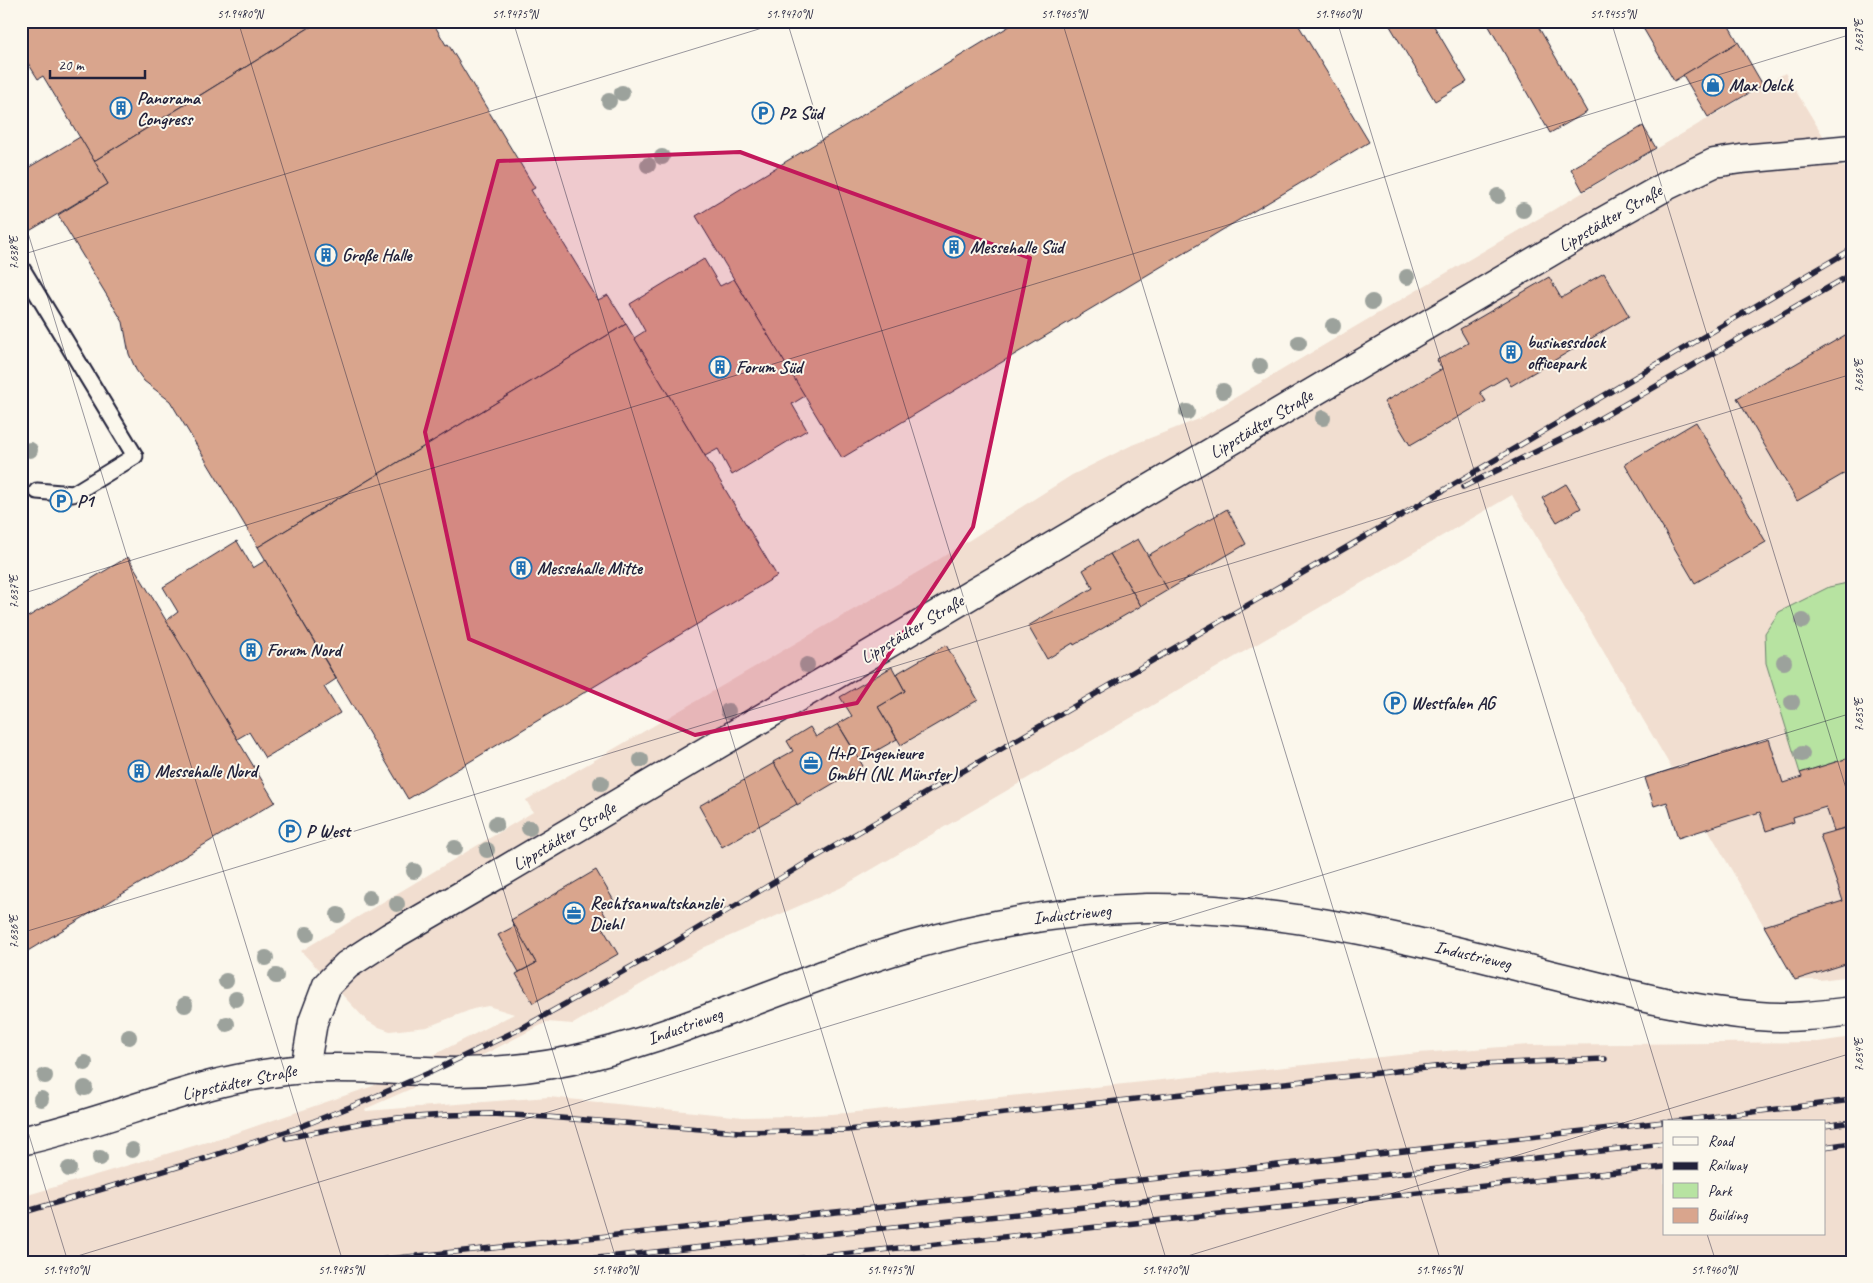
<svg xmlns="http://www.w3.org/2000/svg" width="1873" height="1283" font-family="Caveat,sans-serif">
  <style>
    .built { fill: #f1ded0; fill-rule: evenodd }
    .green { fill: #b7e3a1; stroke: #6c826e }
    .building { fill: #d9a58d; stroke: #22223b }
    .lines { fill: none; stroke-linecap: round; stroke-linejoin: round }
    .service-casing { stroke: #22223b; stroke-width: 19 }
    .minor-casing { stroke: #22223b; stroke-width: 31 }
    .service { stroke: #fbf7ec; stroke-width: 15 }
    .minor { stroke: #fbf7ec; stroke-width: 28 }
    .rail-casing { stroke: #22223b; stroke-width: 5.5 }
    .rail { stroke: #fbf7ec; stroke-width: 4; stroke-dasharray: 11; stroke-linecap: butt }
    .tree { fill: #9ca29c }
    .marked { fill: #c2185b; fill-opacity: 0.2; stroke: #c2185b; stroke-width: 4; stroke-linejoin: round }
    .ticks { fill: none; stroke: #22223b; stroke-width: 1; stroke-opacity: 0.45 }
    .labels { text-anchor: middle; dominant-baseline: central; stroke-width: 4; stroke-linejoin: round; paint-order: stroke }
    .poi-label { font-size: 18px; font-weight: bold; fill: #22223b; stroke: #fbf7ec; text-anchor: start }
    .street-label { font-size: 18px; fill: #22223b; stroke: #fbf7ec }
    .neatline { fill: none; stroke: #22223b; stroke-width: 2 }
    .ticks-label { font-size: 12px; text-anchor: middle; fill: #22223b }
  </style>
  <rect width="100%" height="100%" fill="#fbf7ec"/>
  <filter id="ink" filterUnits="userSpaceOnUse"><feTurbulence type="fractalNoise" baseFrequency=".02" numOctaves="2"/><feDisplacementMap in="SourceGraphic" scale="10" xChannelSelector="R" yChannelSelector="G"/><feConvolveMatrix kernelMatrix="1 2 1 2 8 2 1 2 1" color-interpolation-filters="sRGB"/></filter>
  <g filter="url(#ink)">
    <path class="built" d="M 1785,73 L 1842,167 L 1852,167 L 1852,976 L 1820,980 L 1795,980 L 1708,829 L 1678,838 L 1667,802 L 1654,806 L 1645,778 L 1672,769 L 1512,495 L 840,888 L 705,947 L 573,1024 L 547,1022 L 458,1068 L 365,1109 L 366,1111 L 549,1097 L 743,1117 L 797,1116 L 847,1113 L 1419,1053 L 1529,1045 L 1818,1042 L 1852,1037 L 1852,1262 L 21,1262 L 21,1197 L 227,1136 L 373,1086 L 514,1014 L 488,1006 L 473,1009 L 427,1027 L 390,1031 L 376,1026 L 366,1020 L 301,951 L 533,812 L 526,800 L 930,565 L 1072,475 L 1132,445 L 1199,419 ZM 1664,1122 L 1824,1122 L 1824,1234 L 1664,1234 Z"/>
    <path class="green" d="M 1852,582 L 1852,757 L 1800,773 L 1766,663 L 1765,633 L 1779,612 L 1829,587 Z"/>
    <g class="building">
      <path d="M 21,21 L 320,21 L 94,161 L 43,76 L 38,79 L 21,52 L 21,48 L 25,46 L 21,40 Z"/>
      <path d="M 320,21 L 432,21 L 446,45 L 448,44 L 535,188 L 531,190 L 598,300 L 608,295 L 626,324 L 258,547 L 170,401 L 144,381 L 136,370 L 129,354 L 123,322 L 58,215 L 108,184 L 94,161 Z"/>
      <path d="M 1018,21 L 1296,21 L 1369,142 L 842,458 L 696,216 Z"/>
      <path d="M 1387,21 L 1431,21 L 1467,82 L 1435,101 Z"/>
      <path d="M 1486,21 L 1535,21 L 1587,112 L 1550,133 Z"/>
      <path d="M 1639,21 L 1726,21 L 1738,42 L 1674,81 Z"/>
      <path d="M 1738,42 L 1763,85 L 1708,117 L 1683,75 Z"/>
      <path d="M 1643,126 L 1656,148 L 1583,191 L 1571,169 Z"/>
      <path d="M 80,137 L 108,184 L 21,236 L 21,172 Z"/>
      <path d="M 704,259 L 720,286 L 734,279 L 805,396 L 792,404 L 807,430 L 732,475 L 718,449 L 705,456 L 634,338 L 645,331 L 630,304 Z"/>
      <path d="M 1604,273 L 1629,316 L 1511,386 L 1506,377 L 1480,392 L 1486,401 L 1410,445 L 1384,402 L 1442,369 L 1437,360 L 1468,343 L 1460,329 L 1549,277 L 1561,298 Z"/>
      <path d="M 626,324 L 777,576 L 408,799 L 258,547 Z"/>
      <path d="M 1852,331 L 1852,469 L 1797,501 L 1737,398 Z"/>
      <path d="M 1696,422 L 1766,542 L 1695,583 L 1625,464 Z"/>
      <path d="M 1566,484 L 1581,508 L 1557,522 L 1542,498 Z"/>
      <path d="M 1227,509 L 1246,544 L 1168,590 L 1147,556 Z"/>
      <path d="M 1138,539 L 1168,590 L 1141,606 L 1110,554 Z"/>
      <path d="M 237,541 L 253,568 L 266,560 L 336,679 L 324,687 L 340,713 L 265,758 L 249,732 L 237,739 L 166,621 L 178,612 L 163,587 Z"/>
      <path d="M 1110,554 L 1141,606 L 1074,645 L 1073,643 L 1047,659 L 1028,626 L 1093,588 L 1083,570 Z"/>
      <path d="M 128,557 L 275,802 L 21,955 L 21,621 Z"/>
      <path d="M 946,645 L 978,700 L 901,745 L 878,707 L 905,691 L 896,674 Z"/>
      <path d="M 892,667 L 905,691 L 878,707 L 897,739 L 860,760 L 838,724 L 852,716 L 840,697 Z"/>
      <path d="M 838,724 L 863,766 L 797,805 L 773,762 L 793,751 L 787,741 L 810,727 L 816,737 Z"/>
      <path d="M 1769,739 L 1783,783 L 1802,777 L 1800,773 L 1852,757 L 1852,826 L 1834,831 L 1826,807 L 1793,817 L 1794,822 L 1766,831 L 1760,812 L 1678,838 L 1667,802 L 1654,806 L 1645,778 Z"/>
      <path d="M 774,763 L 797,804 L 722,847 L 699,806 Z"/>
      <path d="M 1852,826 L 1852,962 L 1795,980 L 1764,926 L 1843,901 L 1820,835 Z"/>
      <path d="M 596,870 L 614,901 L 601,908 L 609,922 L 602,927 L 618,954 L 533,1003 L 516,974 L 536,963 L 511,920 Z"/>
      <path d="M 515,926 L 536,963 L 519,972 L 498,935 Z"/>
    </g>
    <g class="lines">
      <g class="service-casing">
        <path id="service" d="M 21,267 L 135,456 L 73,494 L 37,491"/>
      </g>
      <g class="minor-casing">
        <g id="minor">
          <path d="M 305,1069 L 313,1022 L 327,985 L 347,965 L 390,937 L 490,879 L 1579,235 L 1668,185 L 1714,163 L 1741,159 L 1852,149"/>
          <path d="M 21,1141 C 86,1127 147,1102 211,1085 C 241,1077 273,1072 304,1069 C 345,1066 385,1070 426,1071 C 482,1074 540,1069 594,1055 C 701,1028 800,978 906,947 C 985,924 1064,910 1147,908 C 1279,906 1409,939 1536,971 C 1609,989 1683,1010 1758,1016 C 1789,1019 1821,1015 1852,1011"/>
        </g>
      </g>
      <use href="#service" class="service"/>
      <use href="#minor" class="minor"/>
      <g class="rail-casing">
        <g id="rail">
          <path d="M 1463,487 L 1578,431 L 1852,274"/>
          <path d="M 1670,1122 L 1852,1100"/>
          <path d="M 1824,1126 L 1852,1122"/>
          <path d="M 286,1138 L 362,1123 L 398,1118 L 447,1115 L 491,1114 L 547,1117 L 739,1132 L 847,1130 L 1453,1065 L 1605,1059"/>
          <path d="M 1824,1147 L 1852,1143"/>
          <path d="M 206,1158 L 297,1128 L 365,1101 L 431,1072 L 522,1028 L 672,944 L 809,861 L 1378,529 L 1852,249"/>
          <path d="M 21,1213 L 211,1157"/>
          <path d="M 360,1262 L 1207,1173 L 1664,1122"/>
          <path d="M 559,1262 L 1209,1194 L 1664,1144"/>
          <path d="M 767,1262 L 1664,1167"/>
        </g>
      </g>
      <use href="#rail" class="rail"/>
    </g>
    <g class="tree">
      <circle cx="622" cy="93" r="8"/>
      <circle cx="609" cy="101" r="8"/>
      <circle cx="662" cy="157" r="8"/>
      <circle cx="648" cy="165" r="8"/>
      <circle cx="1498" cy="196" r="8"/>
      <circle cx="1523" cy="210" r="8"/>
      <circle cx="1407" cy="277" r="8"/>
      <circle cx="1372" cy="302" r="8"/>
      <circle cx="1333" cy="326" r="8"/>
      <circle cx="1299" cy="343" r="8"/>
      <circle cx="1260" cy="366" r="8"/>
      <circle cx="1223" cy="391" r="8"/>
      <circle cx="1187" cy="412" r="8"/>
      <circle cx="1323" cy="418" r="8"/>
      <circle cx="30" cy="450" r="8"/>
      <circle cx="1803" cy="621" r="8"/>
      <circle cx="1784" cy="662" r="8"/>
      <circle cx="807" cy="665" r="8"/>
      <circle cx="1792" cy="702" r="8"/>
      <circle cx="728" cy="711" r="8"/>
      <circle cx="1802" cy="754" r="8"/>
      <circle cx="641" cy="760" r="8"/>
      <circle cx="601" cy="783" r="8"/>
      <circle cx="496" cy="824" r="8"/>
      <circle cx="529" cy="828" r="8"/>
      <circle cx="455" cy="848" r="8"/>
      <circle cx="487" cy="850" r="8"/>
      <circle cx="414" cy="871" r="8"/>
      <circle cx="369" cy="898" r="8"/>
      <circle cx="397" cy="904" r="8"/>
      <circle cx="338" cy="915" r="8"/>
      <circle cx="307" cy="934" r="8"/>
      <circle cx="266" cy="958" r="8"/>
      <circle cx="276" cy="976" r="8"/>
      <circle cx="226" cy="981" r="8"/>
      <circle cx="236" cy="999" r="8"/>
      <circle cx="185" cy="1005" r="8"/>
      <circle cx="227" cy="1024" r="8"/>
      <circle cx="129" cy="1037" r="8"/>
      <circle cx="85" cy="1063" r="8"/>
      <circle cx="45" cy="1076" r="8"/>
      <circle cx="85" cy="1088" r="8"/>
      <circle cx="41" cy="1099" r="8"/>
      <circle cx="132" cy="1150" r="8"/>
      <circle cx="100" cy="1158" r="8"/>
      <circle cx="69" cy="1169" r="8"/>
    </g>
  </g>
  <path class="marked" d="M 740,152 L 1030,258 L 973,527 L 857,703 L 695,735 L 469,639 L 425,432 L 498,161 Z"/>
  <path class="ticks" d="M 238,21 L 617,1262M 513,21 L 892,1262M 787,21 L 1167,1262M 1062,21 L 1441,1262M 1337,21 L 1673,1122M 1611,21 L 1852,808M 21,210 L 343,1262M 21,255 L 785,21M 21,594 L 1852,34M 21,933 L 1852,374M 21,1109 L 68,1262M 1707,1234 L 1716,1262M 58,1262 L 1852,713M 1168,1262 L 1852,1053"/>
  <defs>
    <g id="shop-ring" transform="scale(1.125)"><circle r="9.5" fill="#fbf7ec" stroke="#1f6fb2" stroke-width="1.5"/><path d="M-5-2.5h2.3a2.7 3.5 0 0 1 5.4 0H5L5.5 6h-11ZM-1.5-2.5h3a1.5 2.3 0 0 0-3 0Z" fill="#1f6fb2"/></g>
    <g id="building-ring" transform="scale(1.125)"><circle r="9.5" fill="#fbf7ec" stroke="#1f6fb2" stroke-width="1.5"/><path d="M-4-6H4V6H1V3H-1V6H-4ZM-2.5-4.3h1.7v1.8h-1.7ZM.8-4.3h1.7v1.8H.8ZM-2.5-1h1.7V.8h-1.7ZM.8-1h1.7V.8H.8Z" fill="#1f6fb2"/></g>
    <g id="parking-ring" transform="scale(1.125)"><circle r="9.5" fill="#fbf7ec" stroke="#1f6fb2" stroke-width="1.5"/><path d="M-3.5-5.5H1a3.5 3.5 0 0 1 0 7H-1V5.5H-3.5ZM-1-3.4V-.6H.8a1.4 1.4 0 0 0 0-2.8Z" fill="#1f6fb2"/></g>
    <g id="office-ring" transform="scale(1.125)"><circle r="9.5" fill="#fbf7ec" stroke="#1f6fb2" stroke-width="1.5"/><path d="M-6-3h4V-5.5h4V-3h4V5H-6ZM-1-4.5V-3h2v-1.5ZM-6 0V1H6V0Z" fill="#1f6fb2"/></g>
  </defs>
  <g fill-rule="evenodd">
    <use href="#shop-ring" x="1713" y="85"/>
    <use href="#building-ring" x="121" y="108"/>
    <use href="#parking-ring" x="763" y="113"/>
    <use href="#building-ring" x="954" y="247"/>
    <use href="#building-ring" x="326" y="255"/>
    <use href="#building-ring" x="1511" y="352"/>
    <use href="#building-ring" x="720" y="367"/>
    <use href="#parking-ring" x="61" y="501"/>
    <use href="#building-ring" x="521" y="568"/>
    <use href="#building-ring" x="251" y="650"/>
    <use href="#parking-ring" x="1395" y="703"/>
    <use href="#office-ring" x="811" y="763"/>
    <use href="#building-ring" x="139" y="771"/>
    <use href="#parking-ring" x="290" y="831"/>
    <use href="#office-ring" x="574" y="913"/>
  </g>
  <g class="labels">
    <g class="poi-label">
      <text x="1729" y="85">Max Oelck</text>
      <text x="137" y="98">Panorama<tspan x="137" dy="21">Congress</tspan></text>
      <text x="779" y="113">P2 Süd</text>
      <text x="970" y="247">Messehalle Süd</text>
      <text x="342" y="255">Große Halle</text>
      <text x="1527" y="342">businessdock<tspan x="1527" dy="21">officepark</tspan></text>
      <text x="736" y="367">Forum Süd</text>
      <text x="77" y="501">P1</text>
      <text x="537" y="568">Messehalle Mitte</text>
      <text x="267" y="650">Forum Nord</text>
      <text x="1411" y="703">Westfalen AG</text>
      <text x="827" y="753">H+P Ingenieure<tspan x="827" dy="21">GmbH (NL Münster)</tspan></text>
      <text x="155" y="771">Messehalle Nord</text>
      <text x="306" y="831">P West</text>
      <text x="590" y="903">Rechtsanwaltskanzlei<tspan x="590" dy="21">Diehl</tspan></text>
    </g>
    <g class="street-label">
      <text transform="translate(1610 218) rotate(-30)">Lippstädter Straße</text>
      <text transform="translate(1261 424) rotate(-31)">Lippstädter Straße</text>
      <text transform="translate(912 629) rotate(-31)">Lippstädter Straße</text>
      <text transform="translate(564 836) rotate(-31)">Lippstädter Straße</text>
      <text transform="translate(1072 914) rotate(-6)">Industrieweg</text>
      <text transform="translate(1473 955) rotate(13)">Industrieweg</text>
      <text transform="translate(685 1026) rotate(-20)">Industrieweg</text>
      <text transform="translate(239 1082) rotate(-12)">Lippstädter Straße</text>
    </g>
  </g>
  <rect width="1873" height="1283" fill="none" stroke="#fbf7ec" stroke-width="55"/>
  <rect x="1663" y="1120" width="162" height="115" fill="#fbf7ec" stroke="#a4a2a5"/>
  <rect x="1673" y="1137" width="25" height="8" fill="#fbf7ec" stroke="#a4a2a5"/>
  <text x="1708" y="1146" font-size="15" fill="#22223b">Road</text>
  <rect x="1673" y="1162" width="25" height="8" fill="#22223b" stroke="#a4a2a5"/>
  <text x="1708" y="1170" font-size="15" fill="#22223b">Railway</text>
  <rect x="1673" y="1183" width="25" height="15" fill="#b7e3a1" stroke="#a4a2a5"/>
  <text x="1708" y="1196" font-size="15" fill="#22223b">Park</text>
  <rect x="1673" y="1208" width="25" height="15" fill="#d9a58d" stroke="#a4a2a5"/>
  <text x="1708" y="1220" font-size="15" fill="#22223b">Building</text>
  <path d="M50 70v8h95v-8" fill="none" stroke="#22223b" stroke-width="2.5"/>
  <text x="58" y="70" font-size="15" fill="#22223b" stroke="#fbf7ec" stroke-width="4" paint-order="stroke">20 m</text>
  <rect x="28" y="28" width="1818" height="1228" class="neatline"/>
  <g class="ticks-label">
    <text x="240" y="18">51.9480°N</text>
    <text x="515" y="18">51.9475°N</text>
    <text x="789" y="18">51.9470°N</text>
    <text x="1064" y="18">51.9465°N</text>
    <text x="1338" y="18">51.9460°N</text>
    <text x="1613" y="18">51.9455°N</text>
    <text transform="translate(1859 36) rotate(-90)" y="4">7.637°E</text>
    <text transform="translate(14 253) rotate(-90)" y="4">7.638°E</text>
    <text transform="translate(1859 376) rotate(-90)" y="4">7.636°E</text>
    <text transform="translate(14 592) rotate(-90)" y="4">7.637°E</text>
    <text transform="translate(1859 715) rotate(-90)" y="4">7.635°E</text>
    <text transform="translate(14 932) rotate(-90)" y="4">7.636°E</text>
    <text transform="translate(1859 1055) rotate(-90)" y="4">7.634°E</text>
    <text x="66" y="1274">51.9490°N</text>
    <text x="341" y="1274">51.9485°N</text>
    <text x="615" y="1274">51.9480°N</text>
    <text x="890" y="1274">51.9475°N</text>
    <text x="1165" y="1274">51.9470°N</text>
    <text x="1439" y="1274">51.9465°N</text>
    <text x="1714" y="1274">51.9460°N</text>
  </g>
</svg>
